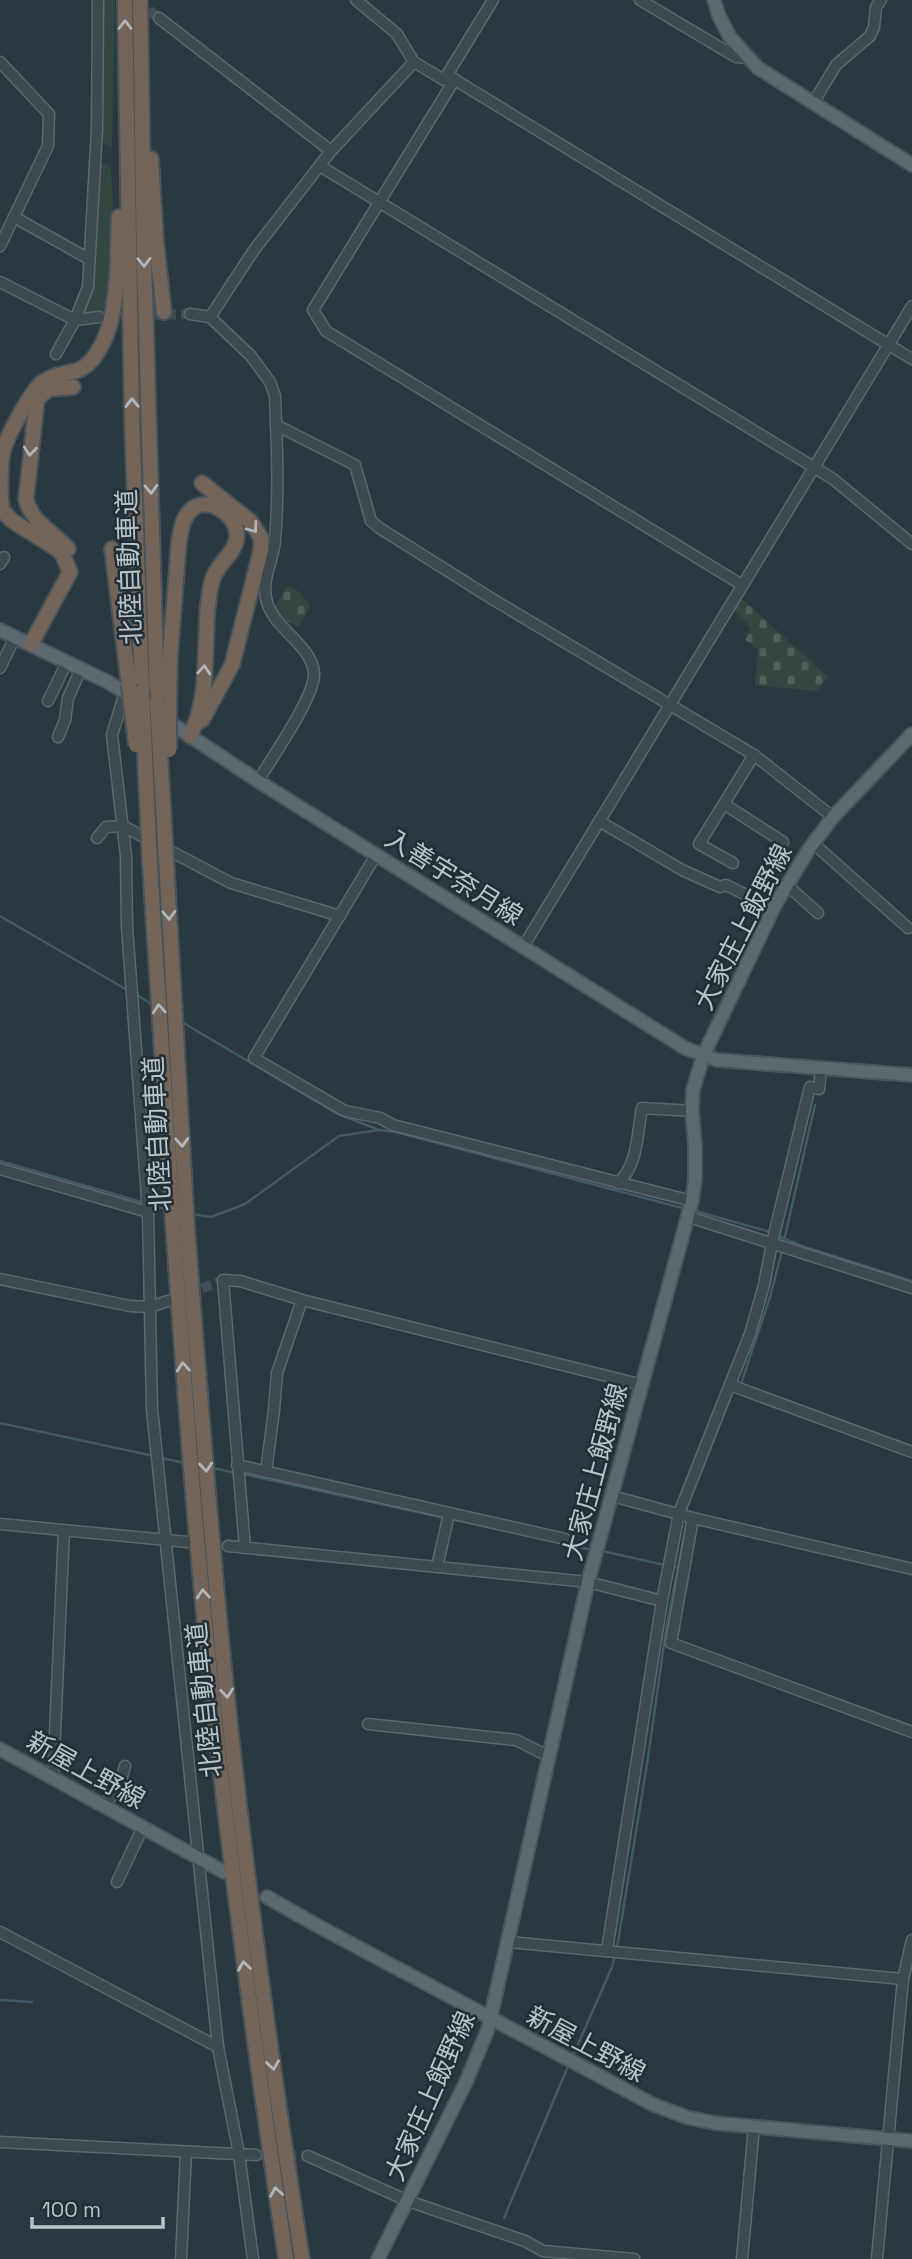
<svg xmlns="http://www.w3.org/2000/svg" width="912" height="2259" font-family="'Space Grotesk','Noto Sans JP',sans-serif">
  <style>
    .grass { fill: #324742 }
    .cemetery { fill: url(#cemetery-stones) }
    .lines { fill: none; stroke-linecap: round; stroke-linejoin: round }
    .stream { stroke: #415a66; stroke-width: 2.5 }
    .minor-tunnel { stroke: #404d54; stroke-width: 10; stroke-dasharray: 10 5; stroke-linecap: butt }
    .minor-casing { stroke: #5b676d; stroke-width: 13 }
    .major-casing { stroke: #4a555c; stroke-width: 16 }
    .highway-casing { stroke: #48545a; stroke-width: 18 }
    .minor { stroke: #3d494f; stroke-width: 10 }
    .major { stroke: #5c696f; stroke-width: 12 }
    .highway { stroke: #74655b; stroke-width: 14 }
    .highway-bridge-casing { stroke: #48545a; stroke-width: 18; stroke-linecap: butt }
    .highway-bridge { stroke: #74655b; stroke-width: 14 }
    .oneway { stroke: #b0b6b9 }
    .labels { text-anchor: middle; dominant-baseline: central; stroke-width: 5; stroke-linejoin: round; paint-order: stroke }
    .street-label { font-size: 26px; fill: #bac4ca; stroke: #222e35 }
  </style>
  <defs>
    <pattern id="cemetery-stones" width="16" height="16" patternUnits="userSpaceOnUse" patternTransform="scale(1.75)"><rect width="16" height="16" fill="#324742"/><path d="M2 7V4a2 2 0 0 1 4 0v3zM10 15v-3a2 2 0 0 1 4 0v3z" fill="#4e605c"/></pattern>
  </defs>
  <rect width="100%" height="100%" fill="#2a383f"/>
  <g class="grass">
    <path d="M 104,0 L 115,0 L 112,148 L 101,140 Z"/>
    <path d="M 104,163 L 111,166 L 113,206 L 106,314 L 86,315 L 83,311 L 94,282 L 99,166 Z"/>
  </g>
  <g class="cemetery">
    <path d="M 288,585 L 299,592 L 311,606 L 298,627 L 278,615 L 274,608 Z"/>
    <path d="M 739,596 L 828,677 L 816,691 L 755,685 L 758,649 L 745,640 L 751,628 L 732,609 Z"/>
  </g>
  <g class="lines">
    <g class="stream">
      <path d="M 0,916 L 129,991"/>
      <path d="M 135,994 L 153,1005"/>
      <path d="M 180,1021 L 336,1113 L 379,1130"/>
      <path d="M 0,1161 L 145,1203"/>
      <path d="M 151,1205 L 168,1210"/>
      <path d="M 692,1210 L 770,1232"/>
      <path d="M 192,1214 L 211,1217 L 245,1204 L 339,1136 L 379,1130 L 396,1132 L 686,1209"/>
      <path d="M 776,1235 L 799,1245 L 912,1281"/>
      <path d="M 783,1245 L 815,1105"/>
      <path d="M 741,1384 L 770,1297 L 782,1251"/>
      <path d="M 0,1423 L 154,1456"/>
      <path d="M 161,1458 L 185,1463"/>
      <path d="M 212,1468 L 237,1473"/>
      <path d="M 243,1474 L 445,1518"/>
      <path d="M 452,1519 L 507,1531"/>
      <path d="M 565,1544 L 592,1550"/>
      <path d="M 602,1551 L 678,1568"/>
      <path d="M 617,1948 L 648,1758 L 666,1630 L 687,1520"/>
      <path d="M 0,2000 L 32,2002"/>
      <path d="M 572,2058 L 612,1967 L 615,1955"/>
      <path d="M 504,2218 L 569,2064"/>
    </g>
    <g class="minor-tunnel">
      <path d="M 137,1 L 159,18"/>
      <path d="M 106,317 L 190,314"/>
      <path d="M 188,1294 L 223,1280"/>
      <path d="M 256,2155 L 308,2156"/>
    </g>
    <g class="minor-casing">
      <g id="minor">
        <path d="M 356,0 L 397,34 L 414,62 L 444,80 L 493,0"/>
        <path d="M 640,0 L 736,57 L 748,58"/>
        <path d="M 159,18 L 331,151"/>
        <path d="M 0,62 L 49,114 L 48,146 L 0,246"/>
        <path d="M 447,75 L 912,359"/>
        <path d="M 455,79 L 313,310 L 326,331 L 742,585"/>
        <path d="M 813,103 L 836,65 L 870,36 L 874,27 L 876,7 L 881,0"/>
        <path d="M 320,166 L 833,479 L 912,544"/>
        <path d="M 14,217 L 89,259"/>
        <path d="M 0,282 L 75,320 L 99,317"/>
        <path d="M 190,314 L 210,317 L 251,356 L 270,382 L 275,396 C 277,444 279,493 275,541 C 273,560 262,579 266,598 C 271,628 312,644 314,673 C 316,695 271,759 258,781"/>
        <path d="M 210,317 L 254,250 L 331,151 L 414,62"/>
        <path d="M 56,354 L 75,320 L 88,287 L 97,129 L 98,0"/>
        <path d="M 276,425 L 355,465 L 371,521 L 381,529 L 494,600 L 754,755 L 833,817"/>
        <path d="M 0,564 L 4,557"/>
        <path d="M 0,668 L 15,637"/>
        <path d="M 125,692 L 112,735 L 126,856 L 127,927 L 148,1212 L 152,1409 L 218,2047 L 239,2154 L 253,2259"/>
        <path d="M 48,701 L 67,662"/>
        <path d="M 58,737 L 65,720 L 68,698 L 81,669"/>
        <path d="M 724,804 L 783,842"/>
        <path d="M 599,821 L 682,870 L 720,887 L 726,885 L 773,908"/>
        <path d="M 97,838 L 106,827 L 123,826 L 231,883 L 340,916"/>
        <path d="M 813,843 L 908,928"/>
        <path d="M 376,855 L 254,1058 L 345,1111 L 380,1118 L 393,1125 L 692,1201"/>
        <path d="M 733,863 L 699,844 L 754,755"/>
        <path d="M 787,885 L 818,913"/>
        <path d="M 523,947 L 912,306"/>
        <path d="M 0,1169 L 148,1212"/>
        <path d="M 618,1183 C 638,1166 637,1133 642,1108 L 692,1111"/>
        <path d="M 689,1217 L 912,1288"/>
        <path d="M 0,1279 L 130,1306 L 149,1307 L 168,1301"/>
        <path d="M 730,1385 L 912,1452"/>
        <path d="M 237,1465 L 565,1539"/>
        <path d="M 266,1472 L 274,1410 L 277,1373 L 302,1300"/>
        <path d="M 612,1496 L 693,1518 L 912,1569"/>
        <path d="M 693,1518 L 671,1643 L 912,1732"/>
        <path d="M 0,1524 L 188,1542"/>
        <path d="M 228,1546 L 588,1582 L 662,1601 L 679,1513 L 750,1334 L 764,1285 L 772,1243 L 810,1087 L 819,1089 L 821,1068"/>
        <path d="M 245,1548 L 223,1280 L 240,1281 L 302,1300 L 643,1385"/>
        <path d="M 437,1567 L 449,1514"/>
        <path d="M 368,1724 L 516,1740 L 550,1757"/>
        <path d="M 53,1778 L 64,1530"/>
        <path d="M 103,1805 L 119,1788 L 125,1766"/>
        <path d="M 117,1882 L 143,1827"/>
        <path d="M 0,1932 L 218,2047"/>
        <path d="M 509,1942 L 903,1979"/>
        <path d="M 607,1950 L 662,1601"/>
        <path d="M 0,2142 L 256,2155"/>
        <path d="M 308,2156 L 408,2201 L 525,2241 L 543,2251 L 634,2259"/>
        <path d="M 181,2259 L 186,2152"/>
        <path d="M 742,2259 L 754,2126"/>
        <path d="M 877,2259 L 903,1979 L 912,1940"/>
      </g>
    </g>
    <g class="major-casing">
      <g id="major">
        <path d="M 714,0 L 719,16 L 730,37 L 758,68 L 912,165"/>
        <path d="M 0,630 L 108,682 L 137,700"/>
        <path d="M 163,718 L 258,781 L 685,1048 L 717,1060 L 912,1075"/>
        <path d="M 0,1749 L 224,1872"/>
        <path d="M 267,1897 L 316,1925 L 652,2104 L 686,2117 L 714,2123 L 912,2141"/>
        <path d="M 378,2259 L 466,2082 L 488,2029 L 588,1582 L 692,1201 L 695,1180 L 695,1145 L 692,1111 L 693,1090 L 703,1056 L 775,905 L 809,849 L 833,817 L 912,734"/>
      </g>
    </g>
    <g class="highway-casing">
      <g id="highway">
        <path d="M 125,0 L 132,420 L 142,691"/>
        <path d="M 140,0 L 144,261 L 157,700"/>
        <path d="M 151,159 L 156,241 L 164,312"/>
        <path d="M 68,549 C 53,532 31,522 26,499 L 37,399 L 48,389 L 73,387"/>
        <path d="M 112,549 L 129,685"/>
        <path d="M 31,644 L 70,572 L 63,555 L 57,549 L 11,520 L 2,510 C 0,496 0,464 3,451 C 6,438 32,389 43,382 C 66,366 81,382 100,348 C 120,314 117,256 119,217"/>
        <path d="M 169,706 L 170,656 L 179,541 C 181,531 182,519 190,511 C 206,494 237,514 237,535 C 237,553 216,564 212,581 C 200,630 214,691 190,736"/>
        <path d="M 202,720 L 232,665 L 261,550 L 261,538 L 251,522 L 202,483"/>
        <path d="M 173,1224 C 184,1380 195,1537 212,1693 C 232,1882 258,2071 286,2259"/>
        <path d="M 187,1227 C 199,1381 210,1534 226,1687 C 246,1878 272,2069 302,2259"/>
      </g>
    </g>
    <use href="#minor" class="minor"/>
    <use href="#major" class="major"/>
    <use href="#highway" class="highway"/>
    <g class="highway-bridge-casing">
      <g id="highway-bridge">
        <path d="M 129,685 L 136,745"/>
        <path d="M 142,691 L 150,865 L 173,1224"/>
        <path d="M 157,700 L 187,1227"/>
        <path d="M 169,750 L 169,706"/>
      </g>
    </g>
    <use href="#highway-bridge" class="highway-bridge"/>
  </g>
  <defs><path id="oneway-chevron" d="M-2-3.5L2.5 0L-2 3.5" fill="none" stroke-width="1.6" stroke-linecap="round" stroke-linejoin="round" transform="scale(1.75)"/></defs>
  <g class="oneway">
    <use href="#oneway-chevron" transform="translate(125 25) rotate(-90)"/>
    <use href="#oneway-chevron" transform="translate(144 262) rotate(89)"/>
    <use href="#oneway-chevron" transform="translate(132 403) rotate(-91)"/>
    <use href="#oneway-chevron" transform="translate(30 451) rotate(96)"/>
    <use href="#oneway-chevron" transform="translate(151 489) rotate(88)"/>
    <use href="#oneway-chevron" transform="translate(253 528) rotate(53)"/>
    <use href="#oneway-chevron" transform="translate(204 670) rotate(-86)"/>
    <use href="#oneway-chevron" transform="translate(169 915) rotate(87)"/>
    <use href="#oneway-chevron" transform="translate(159 1009) rotate(-94)"/>
    <use href="#oneway-chevron" transform="translate(182 1142) rotate(87)"/>
    <use href="#oneway-chevron" transform="translate(183 1367) rotate(-94)"/>
    <use href="#oneway-chevron" transform="translate(206 1467) rotate(85)"/>
    <use href="#oneway-chevron" transform="translate(203 1594) rotate(-95)"/>
    <use href="#oneway-chevron" transform="translate(227 1693) rotate(84)"/>
    <use href="#oneway-chevron" transform="translate(244 1966) rotate(-98)"/>
    <use href="#oneway-chevron" transform="translate(273 2065) rotate(82)"/>
    <use href="#oneway-chevron" transform="translate(276 2192) rotate(-99)"/>
  </g>
  <g class="labels">
    <g class="street-label">
      <text transform="translate(129 567) rotate(-92)">北陸自動車道</text>
      <text transform="translate(454 877) rotate(32)">入善宇奈月線</text>
      <text transform="translate(743 927) rotate(-63)">大家庄上飯野線</text>
      <text transform="translate(157 1134) rotate(-93)">北陸自動車道</text>
      <text transform="translate(595 1472) rotate(-75)">大家庄上飯野線</text>
      <text transform="translate(204 1700) rotate(-96)">北陸自動車道</text>
      <text transform="translate(86 1770) rotate(29)">新屋上野線</text>
      <text transform="translate(586 2044) rotate(28)">新屋上野線</text>
      <text transform="translate(430 2096) rotate(-66)">大家庄上飯野線</text>
    </g>
  </g>
  <path d="M32 2217v10h131v-10" fill="none" stroke="#bac4ca" stroke-width="3.5"/>
  <text x="42" y="2217" font-size="21" fill="#bac4ca" stroke="#222e35" stroke-width="5" paint-order="stroke">100 m</text>
</svg>
